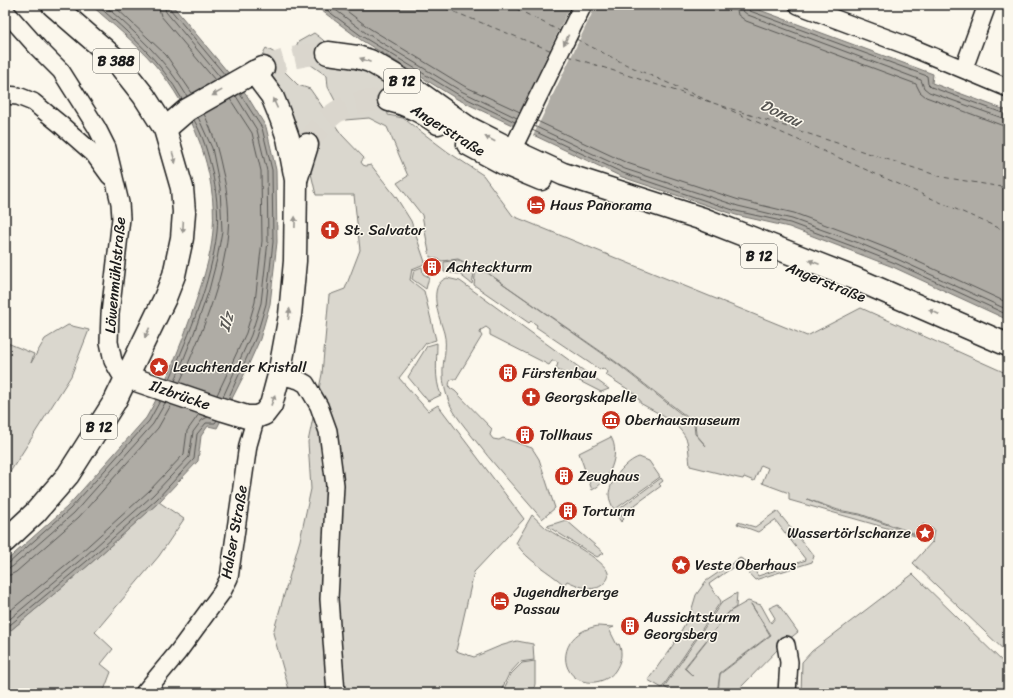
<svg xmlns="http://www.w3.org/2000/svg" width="1013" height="698" font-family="Sriracha,sans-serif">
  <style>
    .green { fill: #dad7ce; stroke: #7b7a75; fill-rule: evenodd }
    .water { fill: #afaca5; stroke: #74726e }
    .pier { fill: #fbf7ec }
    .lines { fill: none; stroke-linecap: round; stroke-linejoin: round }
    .shore { stroke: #575653; stroke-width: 1 }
    .ferry { stroke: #575653; stroke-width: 1; stroke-dasharray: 5 4; stroke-linecap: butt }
    .major-tunnel { stroke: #dad6cd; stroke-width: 22; stroke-dasharray: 22 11; stroke-linecap: butt }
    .minor-casing { stroke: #1c1c1c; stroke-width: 20 }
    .major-casing { stroke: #1c1c1c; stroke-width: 25 }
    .minor { stroke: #fbf7ec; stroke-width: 17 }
    .major { stroke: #fbf7ec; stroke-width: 22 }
    .oneway { fill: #97948e }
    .labels { text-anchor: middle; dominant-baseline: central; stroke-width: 3; stroke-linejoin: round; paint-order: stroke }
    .shield { fill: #fbf7ec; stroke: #5f5e5a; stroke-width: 1 }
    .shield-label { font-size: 14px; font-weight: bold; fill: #1c1c1c }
    .street-label { font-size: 15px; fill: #1c1c1c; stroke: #fbf7ec }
    .poi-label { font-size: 15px; fill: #1c1c1c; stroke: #fbf7ec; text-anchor: start }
    .water-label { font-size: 16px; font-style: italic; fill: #575653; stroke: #fbf7ec }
  </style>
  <rect width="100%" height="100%" fill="#fbf7ec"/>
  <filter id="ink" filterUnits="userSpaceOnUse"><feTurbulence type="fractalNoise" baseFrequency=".025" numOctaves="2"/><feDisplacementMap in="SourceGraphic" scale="8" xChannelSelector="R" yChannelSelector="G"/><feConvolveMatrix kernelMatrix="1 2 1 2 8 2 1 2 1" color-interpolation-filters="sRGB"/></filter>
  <g filter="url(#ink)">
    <g class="green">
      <path d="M 314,33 C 330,45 329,44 329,64 L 362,70 L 386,82 L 388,115 L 403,118 L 448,152 L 483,175 L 513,216 L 807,336 L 861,308 L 1008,374 L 1008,654 L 913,563 L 932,542 L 933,543 L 932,542 L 934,530 L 923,524 L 916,534 L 860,514 L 838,510 L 807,499 L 837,511 L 860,515 L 916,535 L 915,536 L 789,500 L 789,493 L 762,483 L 768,468 L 761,465 L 754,481 L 744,477 L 743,479 L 738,478 L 690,466 C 689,458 689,448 687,441 C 680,422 655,412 640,403 L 640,400 L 634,397 L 635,394 L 606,375 L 608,372 L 602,368 L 600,370 L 536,327 L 537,325 L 531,321 L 529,323 L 474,285 L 476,268 L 458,259 L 442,261 L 435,258 L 430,257 L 427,242 L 428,242 L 427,242 L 422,215 L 397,183 L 408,176 L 387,127 L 369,118 L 345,120 L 328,87 L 327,76 L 304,60 L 296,47 L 298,42 ZM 482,269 L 616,362 L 695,423 L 696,434 L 706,446 L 695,434 L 694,424 L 616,363 Z"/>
      <path d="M 266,48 L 282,57 L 283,70 L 298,85 L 310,89 L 342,135 L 364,158 L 361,162 L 363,165 L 366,166 L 371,165 L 396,197 L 411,221 L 425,262 L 422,265 L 412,269 L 410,280 L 424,291 L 436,340 L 426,343 L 399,378 L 428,411 L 438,405 L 524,519 L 474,572 L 456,651 L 474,657 L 500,646 L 517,641 L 533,644 L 534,660 L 520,662 L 509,674 L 500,693 L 290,693 L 273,633 L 300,540 L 311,489 L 308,442 L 322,374 L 329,295 L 345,289 L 360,250 L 354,195 L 316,195 L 310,169 L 299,139 L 260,59 Z"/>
      <path d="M 458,260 L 475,268 L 472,284 L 459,274 L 444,272 L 444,262 Z"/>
      <path d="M 422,267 L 423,274 L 429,277 L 426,289 L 412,279 L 414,270 Z"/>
      <path d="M 447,278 L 460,281 L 609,389 L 601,392 L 556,369 L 558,363 L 555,361 L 552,361 L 549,365 L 490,335 L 490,330 L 486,327 L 481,330 L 480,333 L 482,336 L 456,379 C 450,378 448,383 450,388 L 455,391 L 492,429 L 490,435 L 493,439 L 499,440 L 503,438 L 532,448 L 539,459 L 555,508 L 542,519 C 518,491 493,464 471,435 C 462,423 451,411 447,396 C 445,390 443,382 443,375 C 442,361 448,348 444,333 C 440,319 426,285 447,278 Z"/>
      <path d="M 68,325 L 89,330 L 71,376 L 5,480 L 5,342 L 34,354 L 31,363 L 45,339 Z"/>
      <path d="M 437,343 C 437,361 434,378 441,395 L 428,401 L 408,377 L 427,346 Z"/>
      <path d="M 611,437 C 621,454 609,482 592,490 L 579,453 Z"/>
      <path d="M 639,457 L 649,461 L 660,477 L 614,510 C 612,505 609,500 609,495 C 609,481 626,461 639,457 Z"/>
      <path d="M 661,478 L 663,481 L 659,484 L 661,486 L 621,515 L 624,519 L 621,522 L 615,512 Z"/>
      <path d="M 159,502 L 184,519 L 159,556 L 95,632 L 113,649 L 101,664 L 111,672 L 103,693 L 5,693 L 5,635 L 90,564 Z"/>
      <path d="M 777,511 L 814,556 L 812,562 L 755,580 L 739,563 L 709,584 L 721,601 L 662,688 L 648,680 L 673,645 L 690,615 L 696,595 L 706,581 L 740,558 L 750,563 L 758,576 L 806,560 L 775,520 L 758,532 L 737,524 L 738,522 L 755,527 Z"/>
      <path d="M 532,515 C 537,519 541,524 546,528 C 559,538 605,559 608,573 C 609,576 608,579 606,581 C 596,595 579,586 567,581 L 564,585 C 549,571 527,561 516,543 Z"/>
      <path d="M 566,520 L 604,553 L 597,557 L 547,526 Z"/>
      <path d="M 913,574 L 1008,667 L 1008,693 L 801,693 L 802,662 L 812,651 Z"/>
      <path d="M 737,593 L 736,607 L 729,612 L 684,668 L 693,676 L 685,668 L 729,612 L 748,601 L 761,605 L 771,623 L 775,618 L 769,608 L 778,604 L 798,632 L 783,644 L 741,687 L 740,693 L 718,693 L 720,674 L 771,635 L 751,604 L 770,635 L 720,673 L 717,693 L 675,693 L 664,687 L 722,602 Z"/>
      <path d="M 598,626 L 614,627 L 609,629 L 617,645 L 619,644 C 623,653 621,662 615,671 C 611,677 603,681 595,682 C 572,685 558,663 570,643 C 576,633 587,628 598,626 Z"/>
      <path d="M 535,661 L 535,684 L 533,693 L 502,693 L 511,674 L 522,663 Z"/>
    </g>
    <g class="water">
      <path d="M 91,5 L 172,5 L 246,94 L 266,127 L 276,170 L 277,242 L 270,304 L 260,339 L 243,377 L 217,428 L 208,426 L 201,436 L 198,461 L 159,502 L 90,564 L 5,635 L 5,562 L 67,507 L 146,418 C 165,386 179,350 191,316 C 200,288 211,260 213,230 C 217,171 193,110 155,65 C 136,43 112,24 91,5 Z"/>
      <path d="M 314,5 L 746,5 L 933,74 L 932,83 L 1008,111 L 1008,320 L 893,267 L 823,240 L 789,227 L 736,215 L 622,177 L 457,99 L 361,40 Z"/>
    </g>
    <path class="pier" d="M 571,5 L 596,5 L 533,136 L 513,126 Z"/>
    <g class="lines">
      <g class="shore">
        <path d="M 97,5 C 129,33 161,61 182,99"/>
        <path d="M 104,5 C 135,32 166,60 187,96"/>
        <path d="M 113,5 L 166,55 L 192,93"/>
        <path d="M 158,5 L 161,16 L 215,80"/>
        <path d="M 164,5 L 166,12 L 220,77"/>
        <path d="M 169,5 L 170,9 L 225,75"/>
        <path d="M 320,5 L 363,37 L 459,95 L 515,122"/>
        <path d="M 329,5 L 366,33 L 461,91 L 517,118"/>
        <path d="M 339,5 L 369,28 L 464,86 L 520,112"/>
        <path d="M 736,5 L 738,15 L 746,21 L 916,84 L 920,92 L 926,97 L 1001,125 L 1008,126"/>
        <path d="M 742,5 L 743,11 L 748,15 L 921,80 L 924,88 L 929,92 L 1008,120"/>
        <path d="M 747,5 L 747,8 L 750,11 L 927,76 L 928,84 L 931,87 L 1008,115"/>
        <path d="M 537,121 L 627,163 L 739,200 L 794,213 L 861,238 L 899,253 L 1008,303"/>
        <path d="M 534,126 L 625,169 L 738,206 L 792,219 L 859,243 L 897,259 L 1008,310"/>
        <path d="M 532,130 L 623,173 L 736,211 L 790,223 L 857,248 L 895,263 L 1008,315"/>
        <path d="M 170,379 C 190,332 211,283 217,232 C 219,212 216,190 212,171 C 208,153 203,136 194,120"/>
        <path d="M 175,381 L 194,333 L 209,290 L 217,259 L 222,231 L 220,188 L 212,148 L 198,117"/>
        <path d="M 180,382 C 201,335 223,284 228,232 C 230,211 227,189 222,169 C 218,150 213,132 204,114"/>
        <path d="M 217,395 L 246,333 L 255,302 L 262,241 L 261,171 L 252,133 L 230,99"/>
        <path d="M 223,397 L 251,335 L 261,303 L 268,241 L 267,171 L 257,130 L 236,96"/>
        <path d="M 228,399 L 256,337 L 266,304 L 273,242 L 272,170 L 262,128 L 240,94"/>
        <path d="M 5,564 L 9,563 L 70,509 L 149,421 L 160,401"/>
        <path d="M 5,569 L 12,567 L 74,513 L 153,424 L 165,403"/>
        <path d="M 5,575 L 10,575 L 16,572 L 79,517 L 158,428 L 171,405"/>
        <path d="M 5,615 L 80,553 L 149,491 L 184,454 L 187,431 L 199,414"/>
        <path d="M 5,623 L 84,557 L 153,495 L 189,457 L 193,432 L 202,420 L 208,417"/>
        <path d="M 5,629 L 87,561 L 157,499 L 194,459 L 197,434 L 206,423 L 215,423 L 217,420"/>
      </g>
      <g class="ferry">
        <path d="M 437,5 L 552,51"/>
        <path d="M 509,5 L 560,31"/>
        <path d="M 576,39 L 627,65 L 711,102"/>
        <path d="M 568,56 L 942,177 L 1008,188"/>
        <path d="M 723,107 L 1008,232"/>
      </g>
      <g class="major-tunnel">
        <path d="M 263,68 C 284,59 305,54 328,53"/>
        <path d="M 307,145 C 328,110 349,100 389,100"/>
      </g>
      <g class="minor-casing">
        <g id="minor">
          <path d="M 798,5 L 908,46 L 1008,88"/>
          <path d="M 5,11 L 38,48 L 61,71 L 97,128 L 107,148 L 120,203 L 121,218 L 110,314 L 109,342 L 113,361 L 120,373 L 127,377"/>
          <path d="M 964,68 L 987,5"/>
          <path d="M 5,95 L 18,96 L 33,102 L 60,124 L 94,154 L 110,176"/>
          <path d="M 512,150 L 583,5"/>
          <path d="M 279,375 L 299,380 L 306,384 L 319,406 L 328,431 L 335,485 L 329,599 L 336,693"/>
          <path d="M 786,645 L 789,662 L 787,693"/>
          <path d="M 144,693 L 178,652 L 222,592 L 229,578 L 248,445 L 256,417"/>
        </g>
      </g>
      <g class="major-casing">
        <g id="major">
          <path d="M 328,53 L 357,57 L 370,61 L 394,75 L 467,127 L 522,155 L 563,174 L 703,219 L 856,279 L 1008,345"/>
          <path d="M 389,100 C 408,104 422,112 438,123"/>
          <path d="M 165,129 L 187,110 L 254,72 L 263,68"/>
          <path d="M 468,144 L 505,164 L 541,179"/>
          <path d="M 297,177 L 307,145"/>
          <path d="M 127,377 L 224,410 L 247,417 L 256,417 L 264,414 L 271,405 L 279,375 L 290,315 L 295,261 L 296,180 L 288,138 L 281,118 L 272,96 L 254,72"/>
          <path d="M 5,541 L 35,513 L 68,475 L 115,401 L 165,298 L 174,275 L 182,238 L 184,212 L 182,188 L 165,129 L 144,96 L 114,58 L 53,5"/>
        </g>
      </g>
      <use href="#minor" class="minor"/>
      <use href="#major" class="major"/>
    </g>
    <defs><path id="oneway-solid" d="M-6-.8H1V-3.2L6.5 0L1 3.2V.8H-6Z"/></defs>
    <g class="oneway">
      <use href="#oneway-solid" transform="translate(566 40) rotate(116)"/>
      <use href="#oneway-solid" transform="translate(365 60) rotate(-159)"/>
      <use href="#oneway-solid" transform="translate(217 93) rotate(151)"/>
      <use href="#oneway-solid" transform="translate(275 103) rotate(-114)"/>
      <use href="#oneway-solid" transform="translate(490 139) rotate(-153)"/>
      <use href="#oneway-solid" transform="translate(174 158) rotate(74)"/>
      <use href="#oneway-solid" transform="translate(295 222) rotate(-89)"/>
      <use href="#oneway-solid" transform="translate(183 227) rotate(93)"/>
      <use href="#oneway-solid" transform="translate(814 262) rotate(-159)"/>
      <use href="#oneway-solid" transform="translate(934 312) rotate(-156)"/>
      <use href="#oneway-solid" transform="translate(289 314) rotate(-83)"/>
      <use href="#oneway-solid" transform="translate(147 333) rotate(115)"/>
      <use href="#oneway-solid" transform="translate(273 400) rotate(-70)"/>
    </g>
  </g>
  <defs>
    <g id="hotel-disc" transform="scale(1)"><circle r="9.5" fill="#c8321e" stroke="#fbf7ec"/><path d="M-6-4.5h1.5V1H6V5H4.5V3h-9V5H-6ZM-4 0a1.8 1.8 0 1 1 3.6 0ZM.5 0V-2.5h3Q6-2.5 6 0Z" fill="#fff"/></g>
    <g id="church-disc" transform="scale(1)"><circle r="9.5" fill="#c8321e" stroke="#fbf7ec"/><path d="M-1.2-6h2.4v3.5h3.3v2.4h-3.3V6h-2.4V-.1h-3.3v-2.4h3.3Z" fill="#fff"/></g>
    <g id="building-disc" transform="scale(1)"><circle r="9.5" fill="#c8321e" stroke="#fbf7ec"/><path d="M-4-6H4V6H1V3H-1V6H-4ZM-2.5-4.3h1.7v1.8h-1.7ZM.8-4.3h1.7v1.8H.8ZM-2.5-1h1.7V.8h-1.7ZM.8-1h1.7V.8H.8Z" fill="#fff"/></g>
    <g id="sight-disc" transform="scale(1)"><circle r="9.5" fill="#c8321e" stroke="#fbf7ec"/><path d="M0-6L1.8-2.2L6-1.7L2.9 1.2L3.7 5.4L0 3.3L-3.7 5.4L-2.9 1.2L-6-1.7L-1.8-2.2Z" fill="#fff"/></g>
    <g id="museum-disc" transform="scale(1)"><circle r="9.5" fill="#c8321e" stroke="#fbf7ec"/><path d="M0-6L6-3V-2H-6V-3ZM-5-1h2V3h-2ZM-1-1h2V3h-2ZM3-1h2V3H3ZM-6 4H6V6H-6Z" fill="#fff"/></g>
  </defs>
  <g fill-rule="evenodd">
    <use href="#hotel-disc" x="536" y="205"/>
    <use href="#church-disc" x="330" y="230"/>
    <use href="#building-disc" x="432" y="267"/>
    <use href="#sight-disc" x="159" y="367"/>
    <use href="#building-disc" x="508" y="373"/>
    <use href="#church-disc" x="531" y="397"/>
    <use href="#museum-disc" x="611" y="420"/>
    <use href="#building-disc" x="525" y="435"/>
    <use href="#building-disc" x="564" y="476"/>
    <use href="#building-disc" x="568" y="511"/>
    <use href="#sight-disc" x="925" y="533"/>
    <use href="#sight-disc" x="681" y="565"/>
    <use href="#hotel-disc" x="500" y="601"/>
    <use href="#building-disc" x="630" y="626"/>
  </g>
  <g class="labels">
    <g class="shield">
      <rect x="93" y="49" width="46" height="24" rx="3"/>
      <rect x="384" y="69" width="36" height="24" rx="3"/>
      <rect x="741" y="244" width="36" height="24" rx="3"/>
      <rect x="81" y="415" width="36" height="24" rx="3"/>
    </g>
    <g class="shield-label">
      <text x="116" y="61">B 388</text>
      <text x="402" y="81">B 12</text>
      <text x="759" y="256">B 12</text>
      <text x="99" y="427">B 12</text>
    </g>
    <g class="street-label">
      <text transform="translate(448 130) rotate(32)">Angerstraße</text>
      <text transform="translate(115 275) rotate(-85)">Löwenmühlstraße</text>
      <text transform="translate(826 282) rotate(22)">Angerstraße</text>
      <text transform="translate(180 395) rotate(19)">Ilzbrücke</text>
      <text transform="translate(234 532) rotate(-80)">Halser Straße</text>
    </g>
    <g class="poi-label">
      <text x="550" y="205">Haus Panorama</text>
      <text x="344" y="230">St. Salvator</text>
      <text x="446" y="267">Achteckturm</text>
      <text x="173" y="367">Leuchtender Kristall</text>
      <text x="522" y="373">Fürstenbau</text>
      <text x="545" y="397">Georgskapelle</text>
      <text x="625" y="420">Oberhausmuseum</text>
      <text x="539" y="435">Tollhaus</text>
      <text x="578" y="476">Zeughaus</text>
      <text x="582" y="511">Torturm</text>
      <text x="911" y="533" text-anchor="end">Wassertörlschanze</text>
      <text x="695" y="565">Veste Oberhaus</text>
      <text x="514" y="592">Jugendherberge<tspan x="514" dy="17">Passau</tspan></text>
      <text x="644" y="617">Aussichtsturm<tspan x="644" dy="17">Georgsberg</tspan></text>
    </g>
    <g class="water-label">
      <text transform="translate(781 113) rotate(26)">Donau</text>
      <text transform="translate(226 322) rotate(-75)">Ilz</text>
    </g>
  </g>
  <rect width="1013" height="698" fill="none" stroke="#fbf7ec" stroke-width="20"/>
  <rect x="10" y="10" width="993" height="678" fill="none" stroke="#1c1c1c" stroke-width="1.5" filter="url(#ink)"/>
</svg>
